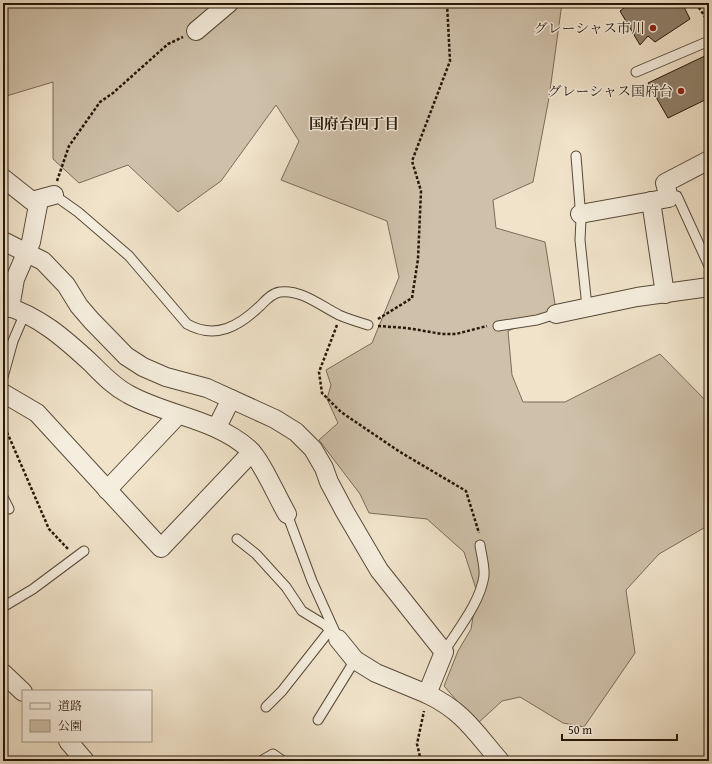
<svg xmlns="http://www.w3.org/2000/svg" width="712" height="764" font-family="'Gentium Book Plus','Noto Serif JP',serif">
  <style>
    .green { fill: #cec0a9; stroke: #7a6c58 }
    .building { fill: #8f816c; stroke: #261707 }
    .lines { fill: none; stroke-linecap: round; stroke-linejoin: round }
    .service-casing { stroke: #584a38; stroke-width: 11 }
    .minor-casing { stroke: #584a38; stroke-width: 20 }
    .path { stroke: #261707; stroke-width: 2.5; stroke-dasharray: 3 2; stroke-linecap: butt }
    .service { stroke: #f5eddd; stroke-width: 9 }
    .minor { stroke: #f5eddd; stroke-width: 18 }
    .poi-dot { fill: #8f2418; stroke: #f5eddd; stroke-width: 1.5 }
    .labels { text-anchor: middle; dominant-baseline: central; stroke-width: 3; stroke-linejoin: round; paint-order: stroke }
    .poi-label { font-size: 14px; fill: #261707; stroke: #f5eddd; text-anchor: end }
    .neighbourhood-label { font-size: 15px; font-weight: bold; fill: #261707; stroke: #f5eddd }
  </style>
  <rect width="100%" height="100%" fill="#f0e3ca"/>
  <filter id="stains"><feTurbulence type="fractalNoise" baseFrequency=".005" numOctaves="4"/><feColorMatrix values="0 0 0 0 .2 0 0 0 0 .09 0 0 0 0 .02 0 0 0 .5 -.17"/></filter>
  <radialGradient id="worn" r=".72"><stop offset=".6" stop-color="#630" stop-opacity="0"/><stop offset="1" stop-color="#630" stop-opacity=".3"/></radialGradient>
  <path class="green" d="M 3,3 L 562,3 L 549,98 L 533,182 L 493,200 L 496,228 L 545,242 L 556,310 L 508,331 L 512,375 L 523,402 L 565,402 L 660,354 L 709,404 L 709,525 L 659,554 L 626,590 L 635,653 L 584,727 L 563,723 L 520,697 L 502,701 L 477,724 L 444,686 L 458,651 L 471,629 L 477,592 L 464,552 L 427,519 L 369,513 L 360,494 L 319,440 L 338,423 L 327,399 L 331,385 L 326,370 L 372,343 L 399,277 L 387,221 L 281,180 L 299,141 L 276,105 L 221,181 L 178,212 L 128,165 L 79,183 L 53,159 L 53,82 L 3,97 Z"/>
  <g class="building">
    <path d="M 631,3 L 682,3 L 690,19 L 655,42 L 648,36 L 640,45 L 620,11 Z"/>
    <path d="M 709,54 L 709,98 L 668,118 L 648,83 Z"/>
  </g>
  <g class="lines">
    <g class="service-casing">
      <g id="service">
        <path d="M 636,72 L 709,41"/>
        <path d="M 576,156 L 581,219 L 580,240 L 587,307"/>
        <path d="M 54,195 L 78,212 L 129,256 L 187,324 C 216,340 239,326 260,306 C 266,300 272,293 280,292 C 301,289 321,306 339,315 C 348,319 358,322 368,325"/>
        <path d="M 669,198 L 677,196 L 709,266"/>
        <path d="M 498,326 L 537,320 L 556,314"/>
        <path d="M 3,377 L 13,341 L 25,313"/>
        <path d="M 3,497 L 9,509"/>
        <path d="M 287,514 L 312,581 L 335,632"/>
        <path d="M 237,539 L 256,554 L 286,587 L 302,611 L 325,625 L 338,639"/>
        <path d="M 3,607 L 33,589 L 84,551"/>
        <path d="M 444,652 C 458,629 480,603 484,576 C 485,566 481,554 480,545"/>
        <path d="M 266,707 L 282,691 L 330,630"/>
        <path d="M 318,720 L 355,660"/>
        <path d="M 261,761 L 273,754 L 283,761"/>
      </g>
    </g>
    <g class="minor-casing">
      <g id="minor">
        <path d="M 196,31 L 229,3"/>
        <path d="M 3,178 L 32,201 L 54,195"/>
        <path d="M 651,201 L 665,294"/>
        <path d="M 580,214 L 669,198 L 665,183 L 709,160"/>
        <path d="M 3,241 L 43,261 L 66,285 L 79,306 L 91,320 L 126,356 L 143,367 L 166,377 L 207,388 L 275,419 L 296,432 L 313,449 L 324,468 L 329,482 L 345,512 L 379,570 L 444,652 L 427,694 C 463,711 475,732 500,761"/>
        <path d="M 3,305 C 39,316 64,338 91,363 C 102,374 113,386 128,394 C 167,416 214,418 249,449 C 262,461 277,497 287,514"/>
        <path d="M 10,308 L 15,279 L 31,242 L 39,200"/>
        <path d="M 556,314 L 637,297 L 709,287"/>
        <path d="M 3,393 L 37,413 L 161,548 L 252,452"/>
        <path d="M 217,427 L 231,399"/>
        <path d="M 107,490 L 178,415"/>
        <path d="M 338,639 L 355,660 L 376,673 L 427,694"/>
        <path d="M 3,673 L 23,692"/>
        <path d="M 68,741 L 85,761"/>
      </g>
    </g>
    <g class="path">
      <path d="M 696,3 L 709,23"/>
      <path d="M 57,181 L 69,146 L 100,102 L 113,93 L 168,44 L 183,37"/>
      <path d="M 378,319 L 412,298 L 418,259 L 421,191 L 412,161 L 450,61 L 447,3"/>
      <path d="M 337,325 L 319,372 L 322,393 L 341,412 L 400,452 L 466,491 L 479,533"/>
      <path d="M 378,326 L 407,328 L 442,334 L 456,334 L 487,326"/>
      <path d="M 3,423 L 49,529 L 68,549"/>
      <path d="M 421,761 L 417,744 L 424,711"/>
    </g>
    <use href="#service" class="service"/>
    <use href="#minor" class="minor"/>
  </g>
  <g class="poi-dot">
    <circle cx="653" cy="28" r="4"/>
    <circle cx="681" cy="91" r="4"/>
  </g>
  <g class="labels">
    <g class="poi-label">
      <text x="645" y="28">グレーシャス市川</text>
      <text x="673" y="91">グレーシャス国府台</text>
    </g>
    <g class="neighbourhood-label">
      <text x="354" y="123">国府台四丁目</text>
    </g>
  </g>
  <rect width="712" height="764" fill="none" stroke="#f0e3ca" stroke-width="16"/>
  <rect x="4" y="4" width="704" height="756" fill="none" stroke="#261707" stroke-width="2"/>
  <rect x="8" y="8" width="696" height="748" fill="none" stroke="#261707"/>
  <rect x="22" y="690" width="130" height="52" fill="#f5eddd" stroke="#a29787"/>
  <rect x="30" y="703" width="20" height="6" fill="#f5eddd" stroke="#a29787"/>
  <text x="58" y="710" font-size="12" fill="#261707">道路</text>
  <rect x="30" y="720" width="20" height="12" fill="#cec0a9" stroke="#a29787"/>
  <text x="58" y="730" font-size="12" fill="#261707">公園</text>
  <path d="M562 734v6h115v-6" fill="none" stroke="#261707" stroke-width="2"/>
  <text x="568" y="734" font-size="12" fill="#261707" stroke="#f5eddd" stroke-width="3" paint-order="stroke">50 m</text>
  <rect width="100%" height="100%" filter="url(#stains)"/>
  <rect width="100%" height="100%" fill="url(#worn)"/>
</svg>
